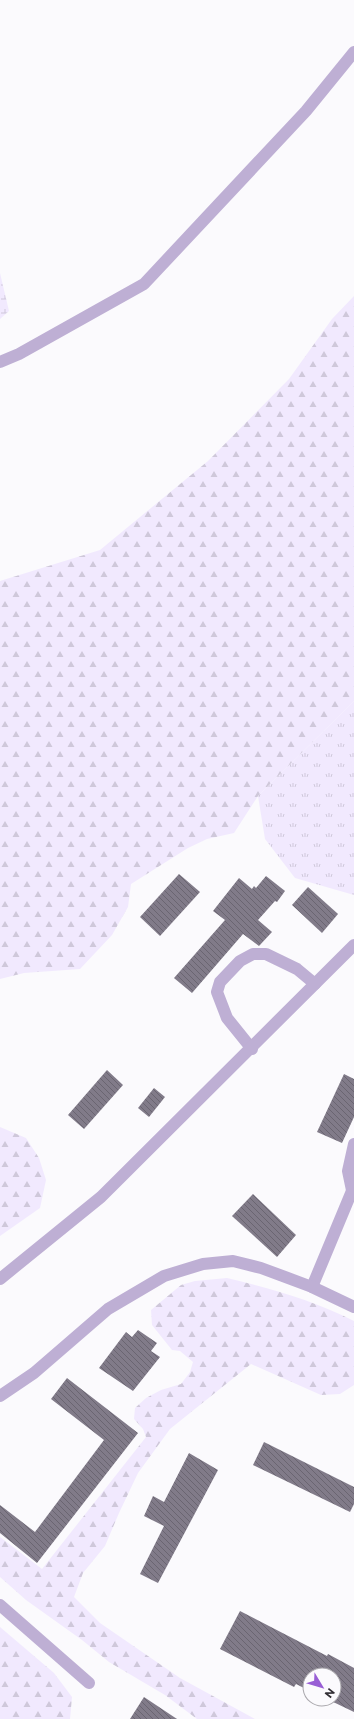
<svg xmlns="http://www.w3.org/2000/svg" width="354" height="1719" font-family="Montserrat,sans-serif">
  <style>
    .grass { fill: url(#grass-tufts) }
    .forest { fill: url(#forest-firs) }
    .wetland { fill: url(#wetland-marsh) }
    .building { fill: url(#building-back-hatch) }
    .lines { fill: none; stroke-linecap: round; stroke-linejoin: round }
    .minor { stroke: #beafd4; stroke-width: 12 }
  </style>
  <defs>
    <pattern id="grass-tufts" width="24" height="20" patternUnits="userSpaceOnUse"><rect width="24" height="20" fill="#f1e9fe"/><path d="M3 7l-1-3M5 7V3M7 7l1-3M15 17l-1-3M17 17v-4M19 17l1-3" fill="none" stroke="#cfc8da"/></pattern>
    <pattern id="forest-firs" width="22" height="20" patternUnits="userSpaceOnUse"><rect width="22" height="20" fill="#f1e9fe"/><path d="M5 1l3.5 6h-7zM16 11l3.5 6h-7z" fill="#cfc8da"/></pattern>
    <pattern id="wetland-marsh" width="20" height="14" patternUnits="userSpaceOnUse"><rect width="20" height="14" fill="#f1e9fe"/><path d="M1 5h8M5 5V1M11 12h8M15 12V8" fill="none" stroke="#cfc8da"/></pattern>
    <pattern id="building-back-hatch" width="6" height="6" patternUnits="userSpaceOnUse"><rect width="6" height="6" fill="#817b89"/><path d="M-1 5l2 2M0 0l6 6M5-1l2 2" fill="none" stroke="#6a6571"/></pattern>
  </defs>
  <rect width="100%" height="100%" fill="#fbfafd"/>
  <path class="grass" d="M 354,701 L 354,895 L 295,878 L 265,839 L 258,796 Z"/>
  <g class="forest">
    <path d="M 354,296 L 354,701 L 258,796 L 234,833 L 207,839 L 188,848 L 131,884 L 128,907 L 112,935 L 80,969 L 24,973 L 0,979 L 0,581 L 100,550 L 208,461 L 289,379 L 332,319 Z"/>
    <path d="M 0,1127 L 26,1138 L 39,1158 L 46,1180 L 40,1208 L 0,1236 Z"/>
    <path d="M 227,1278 C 270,1288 315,1301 354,1321 L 354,1385 L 340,1394 L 321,1395 L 251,1364 L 170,1429 L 138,1473 L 119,1513 L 105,1546 L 83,1573 L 74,1597 L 100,1623 L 180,1678 L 255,1719 L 197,1719 L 165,1695 L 109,1662 L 82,1640 L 26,1600 L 0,1577 L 0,1537 L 42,1569 L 146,1437 L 143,1429 L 134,1419 L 135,1408 L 146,1398 L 161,1390 L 181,1384 L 190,1372 L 193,1362 L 180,1351 L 172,1350 L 152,1325 L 151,1310 L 181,1285 L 195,1281 Z"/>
    <path d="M 0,1627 L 54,1673 L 72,1697 L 70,1719 L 0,1719 Z"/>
  </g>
  <path class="wetland" d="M 0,273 L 9,311 L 0,319 Z"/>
  <g class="building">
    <path d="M 179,874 L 200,892 L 160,936 L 140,917 Z"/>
    <path d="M 266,876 L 285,891 L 277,902 L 275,901 L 258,920 L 272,932 L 259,946 L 243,934 L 192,993 L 174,978 L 225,920 L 213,911 L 239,878 L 252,889 L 254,886 L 256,888 Z"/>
    <path d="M 308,887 L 338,914 L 322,933 L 292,905 Z"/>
    <path d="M 107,1070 L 123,1085 L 84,1129 L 68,1115 Z"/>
    <path d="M 344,1074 L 354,1079 L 354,1117 L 342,1143 L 317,1132 Z"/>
    <path d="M 154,1088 L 165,1097 L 149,1117 L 138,1108 Z"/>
    <path d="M 253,1194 L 296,1235 L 277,1257 L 232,1216 Z"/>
    <path d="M 138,1330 L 157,1343 L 151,1351 L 160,1357 L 133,1391 L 99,1368 L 126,1332 L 132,1337 Z"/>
    <path d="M 67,1378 L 138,1433 L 37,1563 L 0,1533 L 0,1505 L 35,1532 L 104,1440 L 51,1399 Z"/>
    <path d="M 264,1442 L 354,1487 L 354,1504 L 350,1512 L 253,1465 Z"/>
    <path d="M 189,1453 L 218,1470 L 158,1583 L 140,1574 L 164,1526 L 144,1516 L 153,1496 L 164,1502 Z"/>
    <path d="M 240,1611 L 327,1656 L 328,1654 L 354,1668 L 354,1712 L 327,1699 L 334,1699 L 334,1675 L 310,1675 L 310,1691 L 296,1684 L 294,1687 L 220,1649 Z"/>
    <path d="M 144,1697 L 177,1719 L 130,1719 Z"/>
  </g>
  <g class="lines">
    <g class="minor">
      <path d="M 0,362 L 19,354 L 144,284 L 306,111 L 354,52"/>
      <path d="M 252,1049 L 227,1018 L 217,992 L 220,982 L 240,961 L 253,954 L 266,954 L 297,969 L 315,984"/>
      <path d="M 353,1195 L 348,1171 L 354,1144"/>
      <path d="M 0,1279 L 101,1197 L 354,945"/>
      <path d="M 312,1287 L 354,1186"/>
      <path d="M 0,1396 L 34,1373 L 108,1309 L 164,1276 L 203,1264 L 233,1261 L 261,1268 L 312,1287 L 354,1307"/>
      <path d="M 0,1605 L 89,1683"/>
    </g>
  </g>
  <g transform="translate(322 1687) rotate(128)"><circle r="19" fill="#fbfafd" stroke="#aaa8ad"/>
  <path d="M0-3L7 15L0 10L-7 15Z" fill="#985ed5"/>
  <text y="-6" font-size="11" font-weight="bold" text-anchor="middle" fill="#312e34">N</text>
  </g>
</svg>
